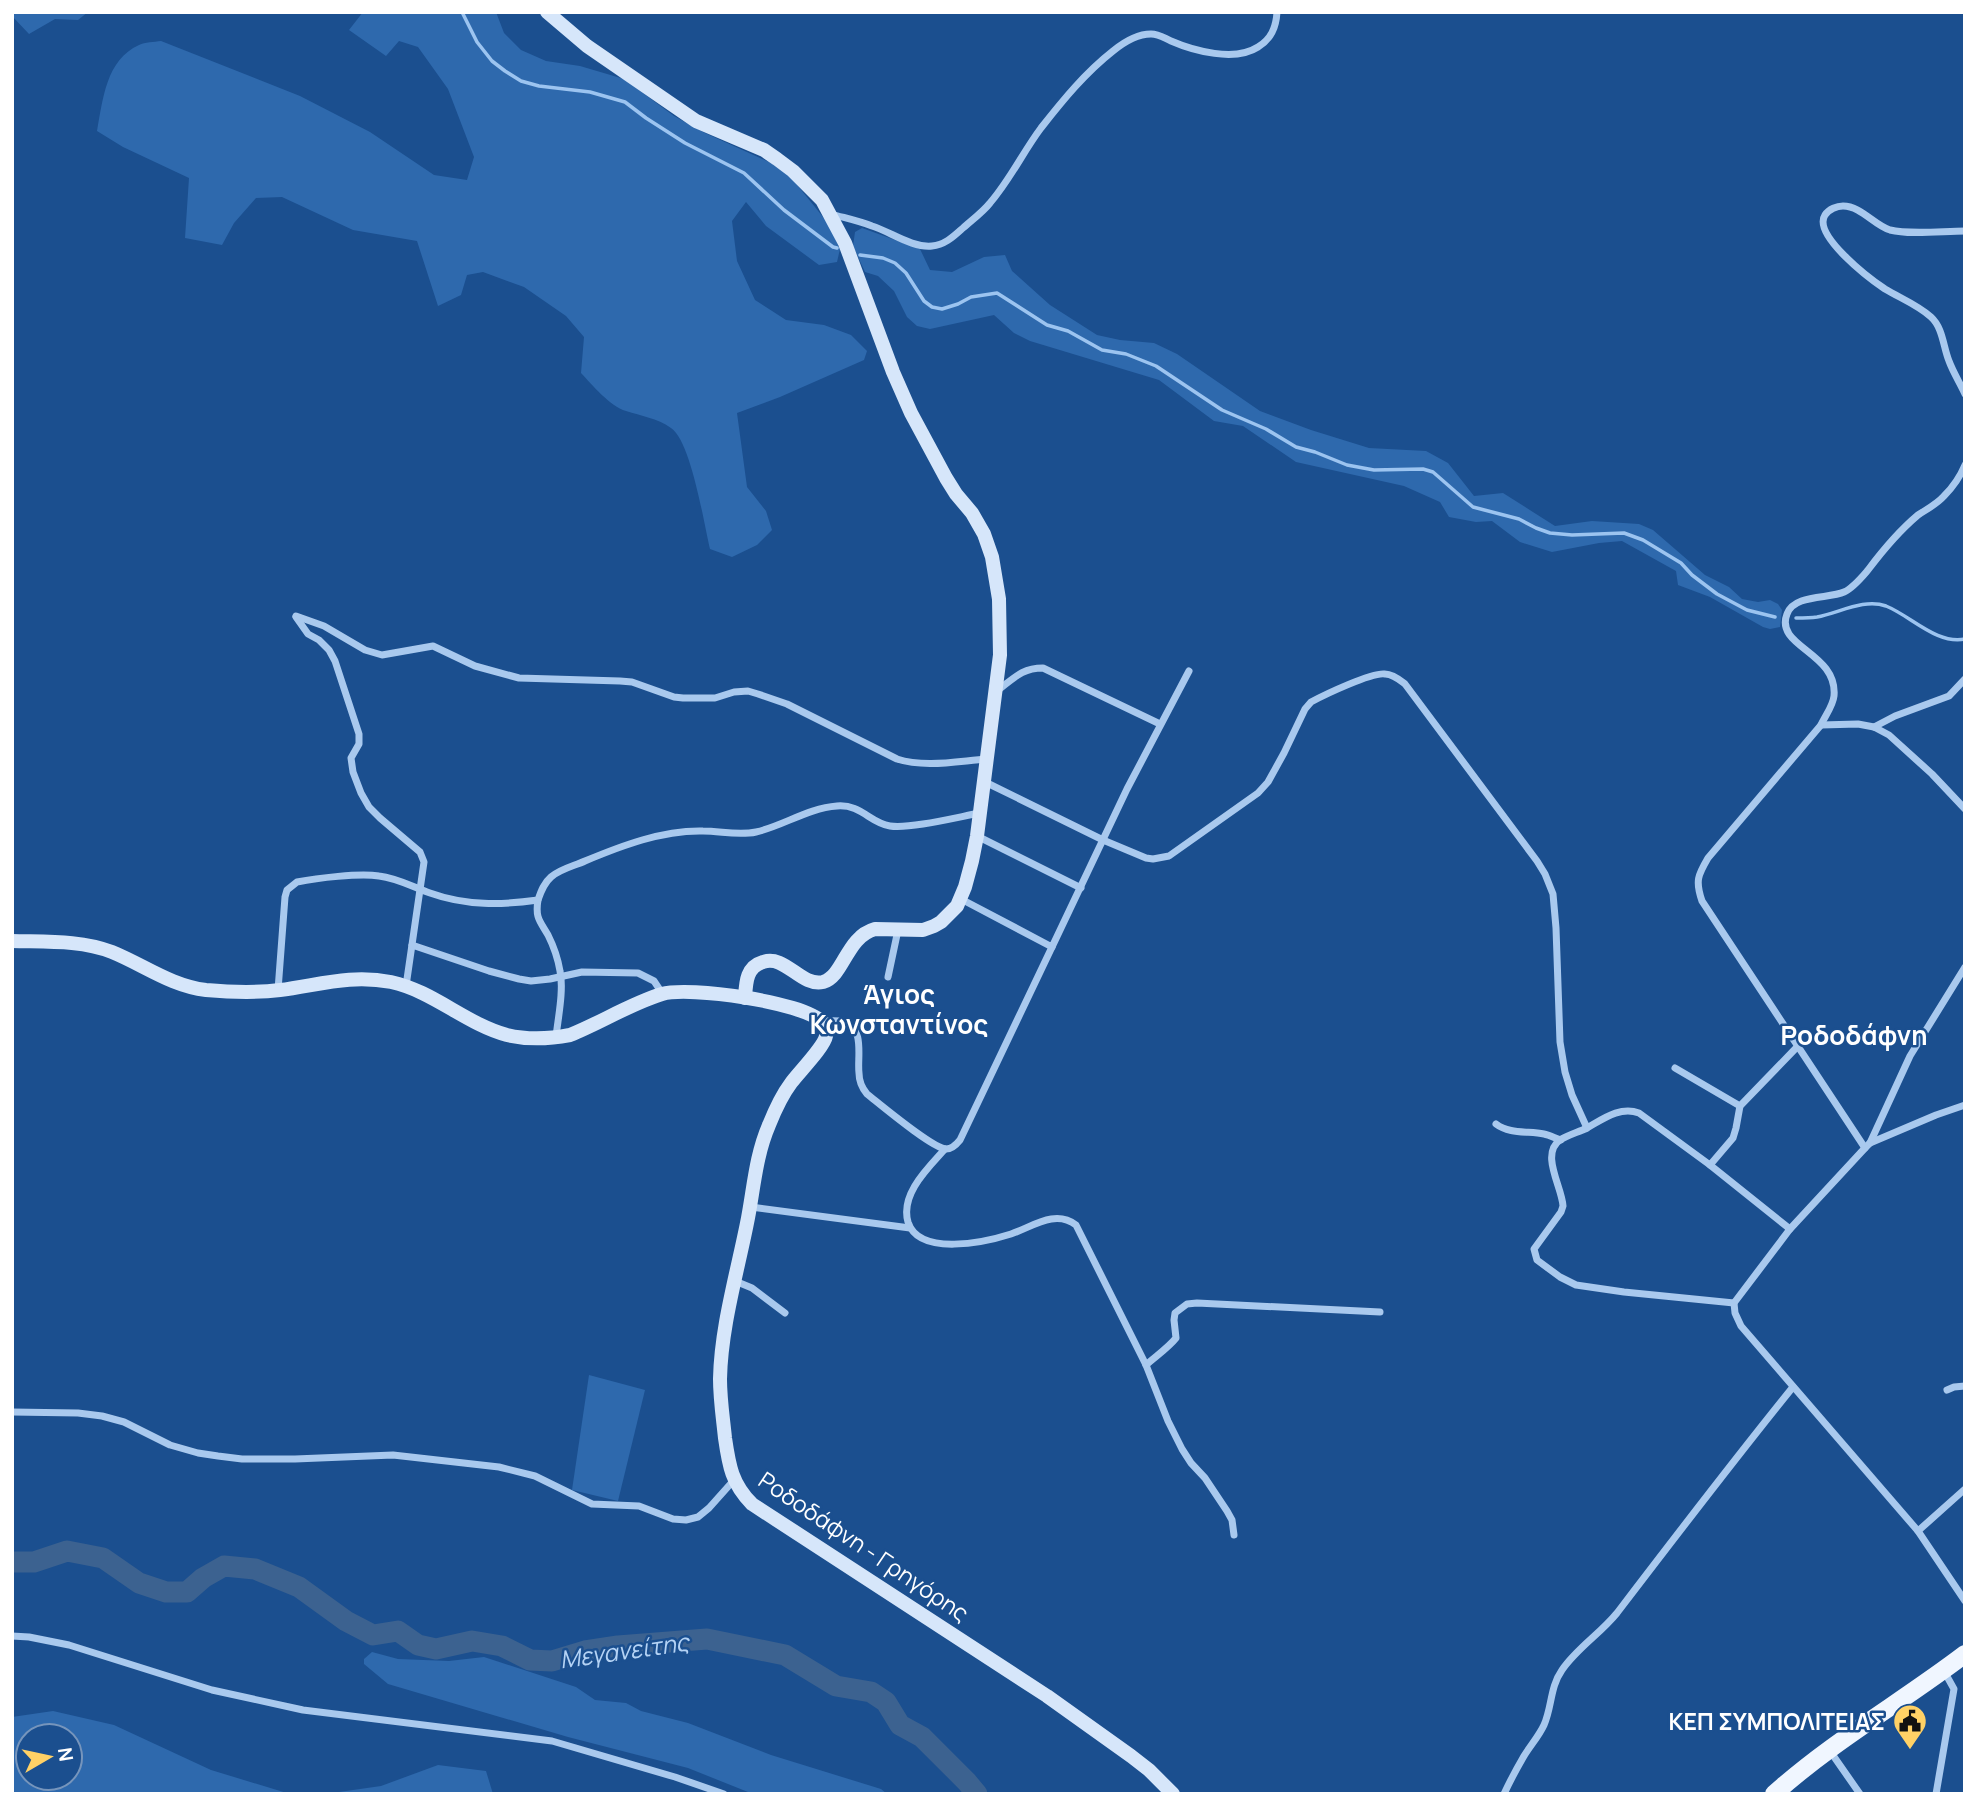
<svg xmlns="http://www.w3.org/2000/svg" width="1977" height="1806" font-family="Manrope,sans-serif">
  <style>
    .green { fill: #2e69ad; fill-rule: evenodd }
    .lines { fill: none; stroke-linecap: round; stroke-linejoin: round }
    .stream { stroke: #9cc4f0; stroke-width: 3.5 }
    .river { stroke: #3c6290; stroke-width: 21 }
    .street { stroke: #a9c9ee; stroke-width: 7 }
    .secondary { stroke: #d6e6fa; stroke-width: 14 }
    .primary { stroke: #f0f6ff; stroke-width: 18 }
    .labels { text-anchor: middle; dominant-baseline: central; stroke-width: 5; stroke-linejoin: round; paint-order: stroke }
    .street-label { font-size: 23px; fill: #fff; stroke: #1b4f8f }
    .poi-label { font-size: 23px; font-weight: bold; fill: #fff; stroke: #1b4f8f; text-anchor: end }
    .water-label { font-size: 24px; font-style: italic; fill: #b5d3f5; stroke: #1b4f8f }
    .quarter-label { font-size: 26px; font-weight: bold; fill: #fff; stroke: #1b4f8f }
  </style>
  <rect width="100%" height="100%" fill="#1b4f8f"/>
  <g class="green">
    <path d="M 12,12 L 88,12 L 78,20 L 55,19 L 29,34 L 12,16 Z"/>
    <path d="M 363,12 L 496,12 L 504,33 L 521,50 L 546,61 L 580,66 L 624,79 L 674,116 L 705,133 L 769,162 L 790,176 L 827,222 L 840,249 L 837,262 L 819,265 L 766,226 L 746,202 L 732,221 L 737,261 L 755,300 L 786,320 L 824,325 L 851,335 L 867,351 L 864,360 L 780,397 L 737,413 L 747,487 L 766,511 L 772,530 L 757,545 L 732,557 L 710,549 C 704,524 691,441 671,428 C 657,418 641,416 626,411 C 610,406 592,385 581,373 L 584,337 L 566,316 L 524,287 L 483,272 L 467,275 L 461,295 L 438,306 L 417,241 L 353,230 L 282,197 L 256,198 L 234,223 L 222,245 L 185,238 L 189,178 L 123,147 L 97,131 C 103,99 106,60 139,45 C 145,42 154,42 161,41 L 300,96 L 370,132 L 434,175 L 467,180 L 474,157 L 448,89 L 418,47 L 399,41 L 386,56 L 349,30 Z"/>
    <path d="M 862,228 L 920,249 L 930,270 L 952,272 L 984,257 L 1005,255 L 1012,271 L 1050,305 L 1097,335 L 1120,340 L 1154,343 L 1177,354 L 1260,411 L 1311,430 L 1369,448 L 1426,451 L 1448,463 L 1474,496 L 1503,493 L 1555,526 L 1592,521 L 1639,524 L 1653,530 L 1705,575 L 1729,587 L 1742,599 L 1758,602 L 1770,600 L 1778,604 L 1782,610 L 1780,627 L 1770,629 L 1763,627 L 1710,597 L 1678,585 L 1676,571 L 1622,541 L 1599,543 L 1552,552 L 1520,542 L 1492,521 L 1476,522 L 1449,517 L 1440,502 L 1404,486 L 1296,462 L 1243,426 L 1214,421 L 1159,380 L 1030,341 L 1014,333 L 994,315 L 930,329 L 917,326 L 907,317 L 894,291 L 878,276 L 865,272 L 853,246 L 855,232 Z"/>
    <path d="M 589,1375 L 645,1390 L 618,1501 L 572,1490 Z"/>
    <path d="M 372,1652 L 398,1659 L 449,1661 L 484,1657 L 576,1687 L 595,1700 L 626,1703 L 641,1711 L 688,1723 L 771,1755 L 881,1789 L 887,1794 L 753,1794 L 688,1768 L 568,1737 L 388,1684 L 364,1664 L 364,1659 Z"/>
    <path d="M 53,1711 L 114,1725 L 211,1770 L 290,1794 L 12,1794 L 12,1717 ZM 70,1736 L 70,1778 L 28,1778 L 28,1736 Z"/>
    <path d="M 438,1765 L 486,1771 L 493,1794 L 325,1794 L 381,1786 Z"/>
  </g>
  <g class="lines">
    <g class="stream">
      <path d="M 462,12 L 477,42 L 492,61 L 505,71 L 521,81 L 539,86 L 590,92 L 625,102 L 646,118 L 685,143 L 744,173 L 784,210 L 833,247 L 837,248"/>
      <path d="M 860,255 L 883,258 L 895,263 L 906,273 L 924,301 L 932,307 L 942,309 L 958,304 L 971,297 L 997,293 L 1047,325 L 1068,331 L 1102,350 L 1126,354 L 1156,366 L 1222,410 L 1266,429 L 1296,447 L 1315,452 L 1347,465 L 1374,470 L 1423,469 L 1433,472 L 1473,507 L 1519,519 L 1536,528 L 1550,533 L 1572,535 L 1624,533 L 1643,540 L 1681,563 L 1692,575 L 1717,594 L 1747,610 L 1775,617"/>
      <path d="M 1796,618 C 1803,618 1810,618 1817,617 C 1839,613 1864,598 1886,606 C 1911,616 1937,645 1965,639"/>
    </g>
    <path class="river" d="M 12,1562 L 34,1562 L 67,1551 L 103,1558 L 139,1583 L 166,1592 L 187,1592 L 203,1578 L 224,1566 L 255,1569 L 299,1587 L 346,1621 L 373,1635 L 398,1631 L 418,1645 L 436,1649 L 472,1641 L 502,1646 L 530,1660 L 552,1661 L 585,1651 L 618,1646 L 707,1639 L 785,1655 L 836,1686 L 871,1692 L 886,1702 L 900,1725 L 922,1737 L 967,1782 L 977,1794"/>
    <g class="street">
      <path d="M 831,214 C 845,218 859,221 872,226 C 891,232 912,248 932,246 C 945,245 954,236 963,228 C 972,220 983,212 990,203 C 1010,180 1023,152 1041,128 C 1063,100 1085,73 1113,51 C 1124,42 1137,34 1151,34 C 1159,34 1164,38 1171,41 C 1194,51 1235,62 1258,47 C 1271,39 1276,28 1277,12"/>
      <path d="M 1965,231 C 1943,231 1910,235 1890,230 C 1874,225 1861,206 1843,206 C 1837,206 1829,209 1825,215 C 1812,235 1870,279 1885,289 C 1900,298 1918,305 1931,317 C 1943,328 1943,346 1949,361 C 1953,372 1960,383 1965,394"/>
      <path d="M 296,616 L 324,626 L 365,650 L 382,655 L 433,646 L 475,666 L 519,678 L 620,681 L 632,682 L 674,697 L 683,698 L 715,698 L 734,692 L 748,691 L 758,694 L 787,704 L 897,759 C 925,768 958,761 987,759"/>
      <path d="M 296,617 L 308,634 L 319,640 L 329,650 L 335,661 L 359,734 L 359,744 L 351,758 L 353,772 L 361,793 L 369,807 L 380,818 L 420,852 L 424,862 L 406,986"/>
      <path d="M 997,691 C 1014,678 1022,668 1043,668 L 1160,724"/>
      <path d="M 1821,725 C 1825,716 1833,706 1834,696 C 1838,652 1774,647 1787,614 C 1794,594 1829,599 1844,592 C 1853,588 1862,577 1868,570 C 1883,550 1899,531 1918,515 C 1927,509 1937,504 1944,496 C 1953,487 1960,477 1965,465"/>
      <path d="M 1874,727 L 1895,716 L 1949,696 L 1965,679"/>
      <path d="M 985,782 L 1103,840 L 1146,858 L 1153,859 L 1169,856 L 1258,793 L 1268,782 L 1284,753 L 1305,709 L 1311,702 C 1324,695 1372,672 1385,674 C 1393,674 1400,680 1405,684 L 1537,861 L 1545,874 L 1553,894 L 1556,928 L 1560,1042 L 1565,1072 L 1572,1095 L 1587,1128 C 1603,1119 1620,1106 1639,1113 L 1710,1165 L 1733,1138 L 1736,1128 L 1740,1106 L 1797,1047"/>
      <path d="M 1965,809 L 1932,774 L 1889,735 L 1874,727 L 1858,724 L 1821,725 L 1708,858 C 1698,875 1695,881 1702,901 L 1865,1148 L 1870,1143 L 1910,1056 L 1965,967"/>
      <path d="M 977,836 L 1081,888"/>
      <path d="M 961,899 L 1052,947 L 1127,789 L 1189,671"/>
      <path d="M 538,900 C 535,918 540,921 548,935 C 554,947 558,959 560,971 C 564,990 558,1018 556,1037"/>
      <path d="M 412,945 L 489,971 L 519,979 L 531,981 L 550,979 L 582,972 L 638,973 L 654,981 L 662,993"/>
      <path d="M 888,977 L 898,930"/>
      <path d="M 278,990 L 285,897 L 287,890 L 297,882 C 317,878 359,873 379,876 C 397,878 413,887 430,893 C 466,906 502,905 538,900 C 541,891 544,883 551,877 C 560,869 574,866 585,861 C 621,846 662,830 703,831 C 721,831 738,836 756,832 C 783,826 808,808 837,806 C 861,804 870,823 890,826 C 910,829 958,817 980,813"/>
      <path d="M 823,1021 C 830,1021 839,1020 845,1022 C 865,1029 857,1058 859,1073 C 859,1081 862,1088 867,1094 C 881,1105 932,1148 946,1149 C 952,1149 956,1145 960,1140 L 1052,947"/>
      <path d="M 1675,1068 L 1740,1106"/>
      <path d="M 1496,1124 C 1509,1134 1528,1131 1544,1134 C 1549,1135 1555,1138 1561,1140"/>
      <path d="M 1587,1128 C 1579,1132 1568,1135 1560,1140 C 1540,1154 1562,1187 1563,1206 L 1561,1212 L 1534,1249 L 1537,1260 L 1560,1277 L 1576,1285 L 1624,1292 L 1734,1303"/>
      <path d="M 1870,1143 L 1936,1115 L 1965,1105"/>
      <path d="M 945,1149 C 928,1168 900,1194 908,1222 C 919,1257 986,1242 1011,1234 C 1032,1227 1055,1209 1076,1225 L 1146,1365 L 1168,1421 L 1182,1449 L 1191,1463 L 1205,1478 L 1227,1511 L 1232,1520 L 1234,1535"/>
      <path d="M 1710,1165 L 1790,1229 L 1734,1303 L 1735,1313 L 1741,1326 L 1918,1531 L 1965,1601"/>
      <path d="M 751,1207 L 910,1228"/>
      <path d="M 1790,1229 L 1865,1148"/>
      <path d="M 735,1281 L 752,1288 L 785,1313"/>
      <path d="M 1146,1365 C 1156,1356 1168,1348 1176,1338 L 1174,1320 L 1175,1313 L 1187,1304 L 1197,1303 L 1380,1312"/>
      <path d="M 1947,1390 L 1954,1387 L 1965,1386"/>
      <path d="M 12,1412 L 78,1413 L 102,1416 L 124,1422 L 170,1445 L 198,1453 L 218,1456 L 242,1459 L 295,1459 L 393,1455 L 499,1467 L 535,1476 L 592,1504 L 639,1506 L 673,1519 L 686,1520 L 698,1517 L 709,1508 L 734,1480"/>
      <path d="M 1918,1531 L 1965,1489"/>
      <path d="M 12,1636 L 29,1637 L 69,1645 L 212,1690 L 303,1710 L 552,1741 L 675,1777 L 724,1794"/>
      <path d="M 1830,1751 L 1860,1794"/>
      <path d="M 1504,1794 C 1510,1781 1517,1768 1524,1756 C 1530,1746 1539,1736 1544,1725 C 1552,1707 1550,1687 1562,1670 C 1577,1648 1600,1634 1617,1613 C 1675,1537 1733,1461 1793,1387"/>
      <path d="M 1936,1794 L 1954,1689 L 1944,1671"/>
    </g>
    <g class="secondary">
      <path d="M 547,12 L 587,46 L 696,121 L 764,150 L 777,159 L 793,171 L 822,200 L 845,243 L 893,372 L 911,413 L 946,478 L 956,494 L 972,513 L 984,534 L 992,557 L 999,599 L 1000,655 L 977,836 L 972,861 L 965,887 L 957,906 L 941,922 L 934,926 L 923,930 L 875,929 C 846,937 844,976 823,982 C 801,987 785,954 763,962 C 746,967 746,983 745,998"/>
      <path d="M 12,941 C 46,942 81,940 112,952 C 144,965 171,986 206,990 C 229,992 256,993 280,990 C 319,985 351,974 391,982 C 433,991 466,1024 507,1035 C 528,1040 549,1039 570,1035 C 600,1023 632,1003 662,994 C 689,986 803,1002 822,1022 C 825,1025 827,1032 826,1036 C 824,1047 799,1072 791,1083 C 782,1095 775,1110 769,1125 C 756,1155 754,1186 748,1218 C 738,1270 721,1326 720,1379 C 720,1399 723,1418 725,1438 C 729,1466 732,1484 752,1504 L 1047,1696 L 1131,1756 L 1149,1770 L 1173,1794"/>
    </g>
    <path class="primary" d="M 1774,1794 C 1833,1741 1902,1702 1965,1654"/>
  </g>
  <defs>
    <g id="civic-pin" transform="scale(1.75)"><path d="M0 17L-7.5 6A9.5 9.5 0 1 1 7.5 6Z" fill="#ffd166" stroke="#1b4f8f"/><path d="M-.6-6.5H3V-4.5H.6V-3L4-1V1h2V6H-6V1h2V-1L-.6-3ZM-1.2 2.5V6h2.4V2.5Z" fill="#111"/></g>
  </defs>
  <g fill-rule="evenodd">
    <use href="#civic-pin" x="1910" y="1721"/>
  </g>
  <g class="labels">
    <g class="street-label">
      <text transform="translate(864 1546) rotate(34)">Ροδοδάφνη - Γρηγόρης</text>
    </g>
    <g class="poi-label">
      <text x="1885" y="1721">ΚΕΠ ΣΥΜΠΟΛΙΤΕΙΑΣ</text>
    </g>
    <g class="water-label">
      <text transform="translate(624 1650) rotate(-8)">Μεγανείτης</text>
    </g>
    <g class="quarter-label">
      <text x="899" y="994">Άγιος<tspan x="899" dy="30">Κωνσταντίνος</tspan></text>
      <text x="1854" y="1035">Ροδοδάφνη</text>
    </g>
  </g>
  <rect width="1977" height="1806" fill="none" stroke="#ffffff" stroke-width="28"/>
  <g transform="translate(49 1757) rotate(81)"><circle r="33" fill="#1b4f8f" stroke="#7695bc" stroke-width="2"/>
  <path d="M0-5L12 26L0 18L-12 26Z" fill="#ffd166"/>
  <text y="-10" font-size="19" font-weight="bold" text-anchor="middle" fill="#ffffff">N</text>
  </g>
</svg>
